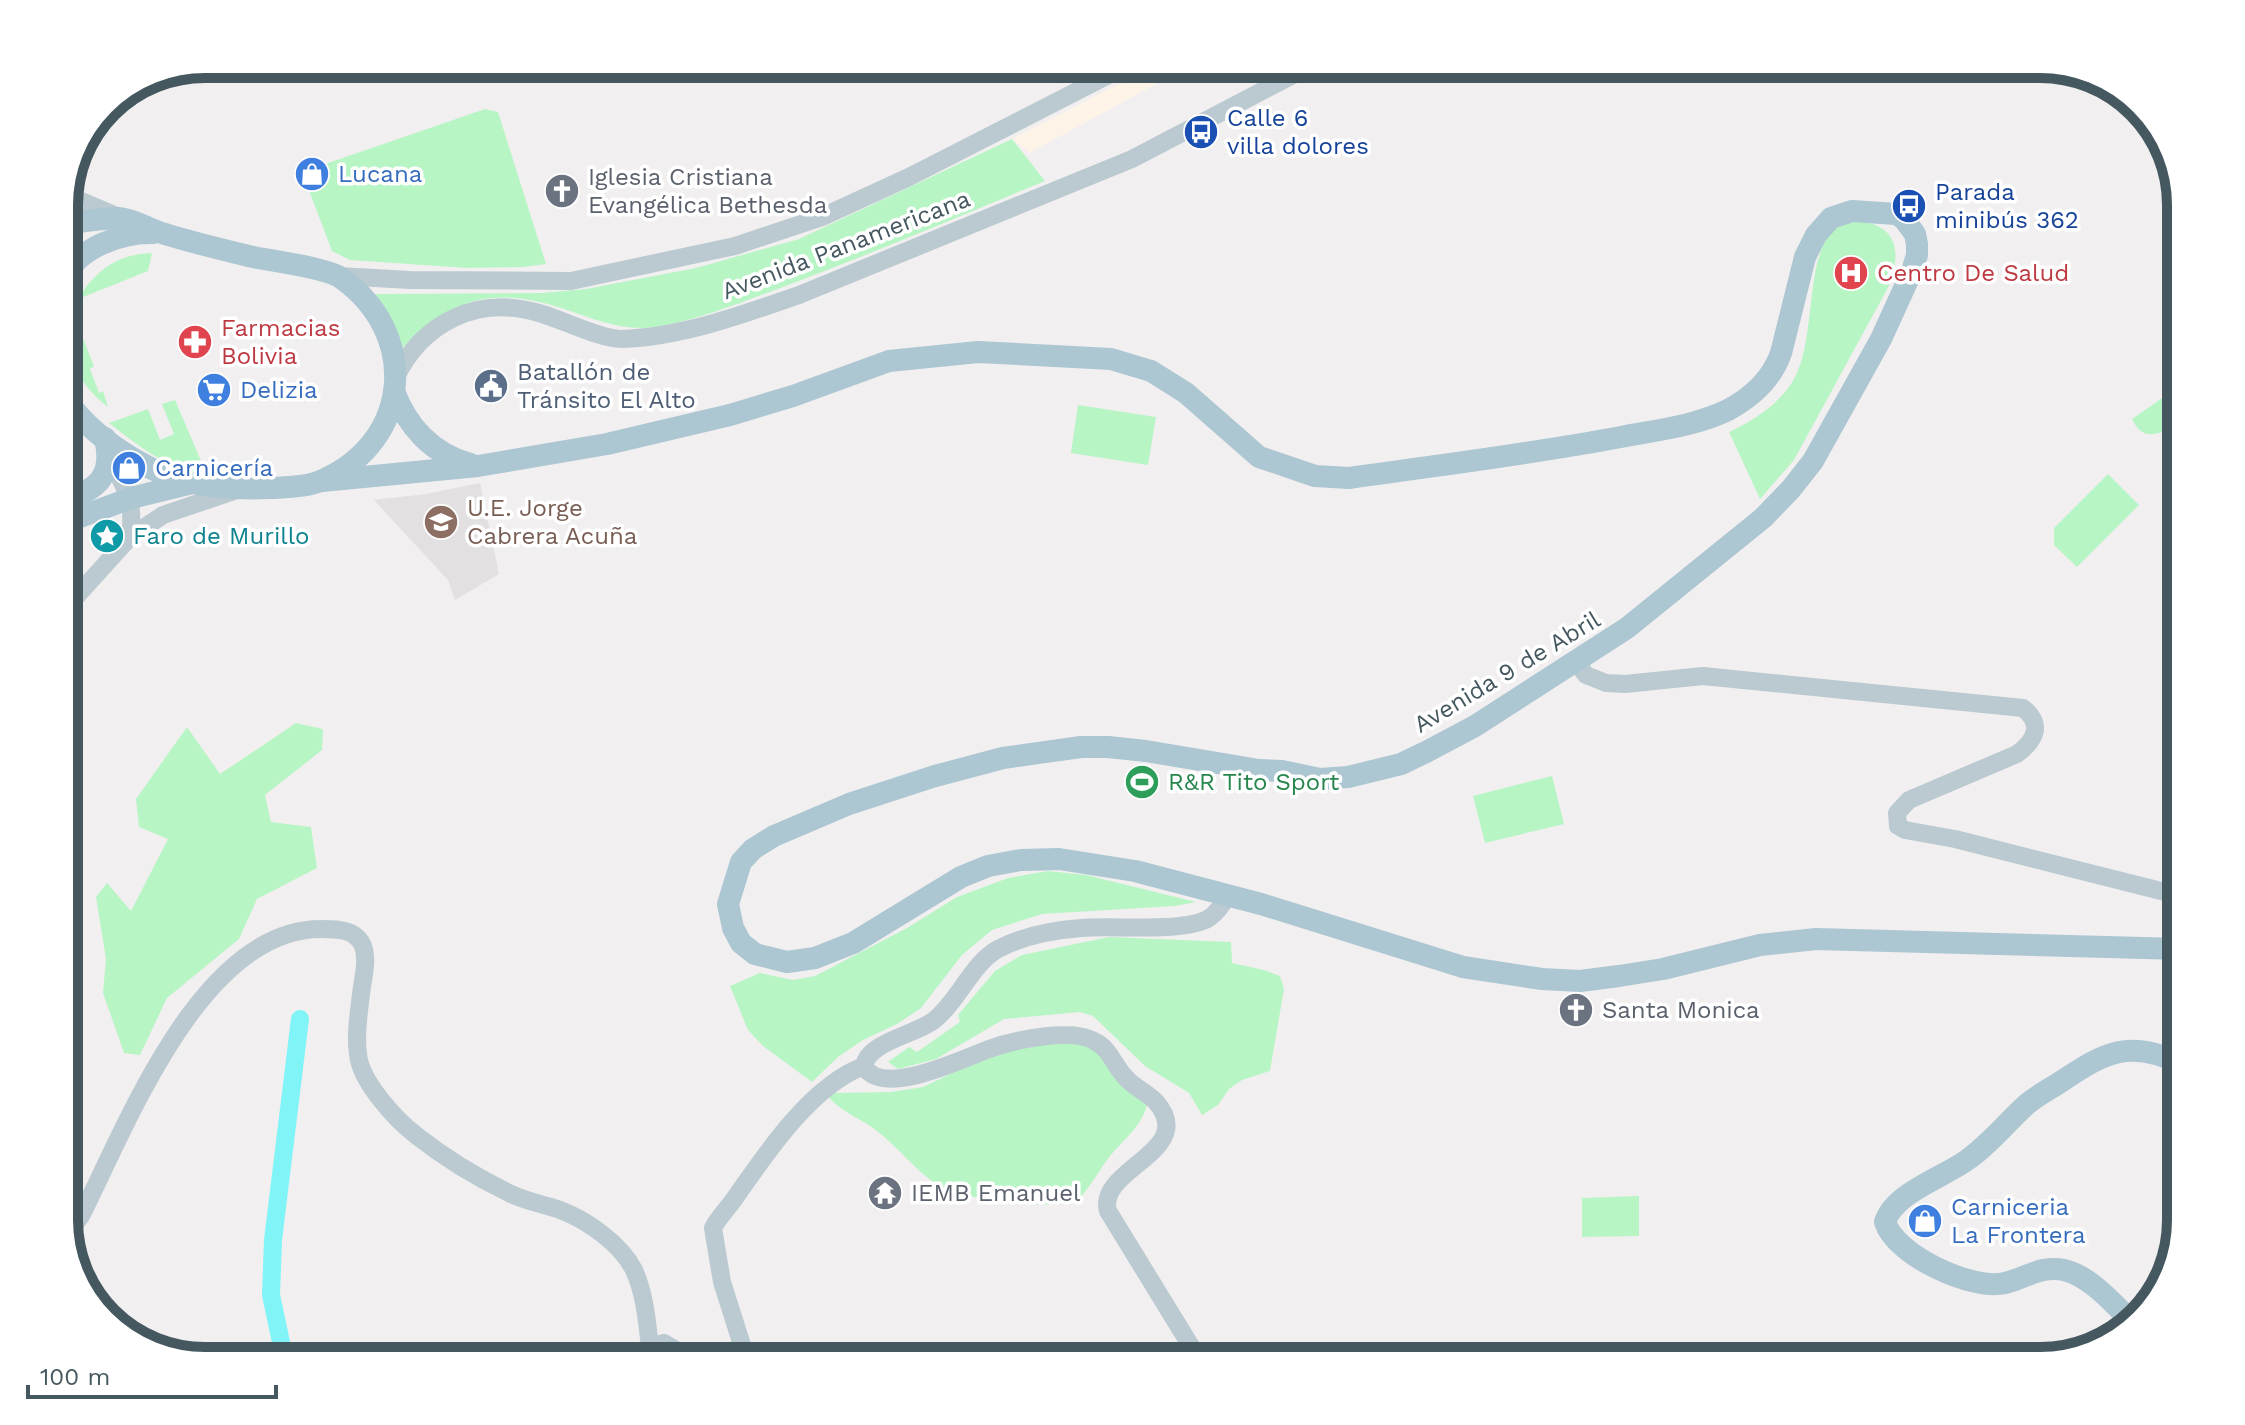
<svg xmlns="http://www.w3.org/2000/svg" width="2245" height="1425" font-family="'Work Sans',sans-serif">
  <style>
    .commercial { fill: #fef3e7 }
    .education { fill: #e3e0e2 }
    .green { fill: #b8f5c5 }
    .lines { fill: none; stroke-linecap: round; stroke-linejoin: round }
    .canal { stroke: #80f4f7; stroke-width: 18 }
    .minor { stroke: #bbcad0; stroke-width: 18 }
    .major { stroke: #acc6d2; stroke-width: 22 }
    .labels { text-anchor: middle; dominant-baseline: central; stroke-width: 7; stroke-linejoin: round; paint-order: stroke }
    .transit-label { font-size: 24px; fill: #164399; stroke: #fff; text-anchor: start }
    .shop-label { font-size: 24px; fill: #366cbe; stroke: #fff; text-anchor: start }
    .worship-label { font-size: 24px; fill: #5b616d; stroke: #fff; text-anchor: start }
    .street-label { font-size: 24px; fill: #45585f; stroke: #fff }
    .health-label { font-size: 24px; fill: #be3a42; stroke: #fff; text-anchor: start }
    .service-label { font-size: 24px; fill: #4e5e75; stroke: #fff; text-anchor: start }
    .education-label { font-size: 24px; fill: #785e54; stroke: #fff; text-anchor: start }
    .culture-label { font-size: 24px; fill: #0d838f; stroke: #fff; text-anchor: start }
    .leisure-label { font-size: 24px; fill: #27864d; stroke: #fff; text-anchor: start }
    .rim { fill: none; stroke: #45585f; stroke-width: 10 }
  </style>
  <rect width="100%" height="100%" fill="#f2eff0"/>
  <path class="commercial" d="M 1158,64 L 1193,64 L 1029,153 L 1012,139 Z"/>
  <path class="education" d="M 480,483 L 499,574 L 455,600 L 448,580 L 374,500 L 426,494 Z"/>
  <g class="green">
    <path d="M 485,109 L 498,112 L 546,264 L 524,267 L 467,268 L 350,260 L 332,251 L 302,172 Z"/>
    <path d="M 1012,139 L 1045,181 C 956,218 866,256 775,290 C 740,303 677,328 641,328 C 617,328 593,319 570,311 C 496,286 457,294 401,349 L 392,321 L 375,294 L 542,293 L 586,289 L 696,268 L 799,239 Z"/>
    <path d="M 1857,221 C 1898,225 1901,251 1890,284 L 1794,460 L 1760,499 L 1729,432 C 1754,420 1775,407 1791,384 C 1818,345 1803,257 1834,230 C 1841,224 1849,223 1857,221 Z"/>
    <path d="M 152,253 L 148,271 L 78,299 C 95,271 117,254 152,253 Z"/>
    <path d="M 72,311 L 94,366 L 90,369 L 99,393 L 103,391 L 108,407 C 79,386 59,347 72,311 Z"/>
    <path d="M 2181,385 L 2181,426 C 2159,432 2144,444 2132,419 Z"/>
    <path d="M 175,400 L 207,475 C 167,469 140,447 109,423 L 148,409 L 160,440 L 174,434 L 162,404 Z"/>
    <path d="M 1078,405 L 1156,417 L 1148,465 L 1071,453 Z"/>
    <path d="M 2108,474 L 2139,505 L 2077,567 L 2054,545 L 2054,528 Z"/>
    <path d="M 296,723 L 323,729 L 322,750 L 265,795 L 271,822 L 311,827 L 317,868 L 257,899 L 239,939 L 167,998 L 140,1055 L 124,1053 L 103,993 L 106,959 L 96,897 L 107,883 L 131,911 L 168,839 L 139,827 L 136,799 L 187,727 L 220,774 Z"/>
    <path d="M 1552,776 L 1564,824 L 1485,843 L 1473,796 Z"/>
    <path d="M 1048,871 L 1086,875 L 1196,902 L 1175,906 L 1042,914 L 992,930 L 962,955 L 921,1008 L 897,1024 L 863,1040 L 838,1057 L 812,1082 L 763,1046 L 748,1030 L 730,986 L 760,973 L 793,980 L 815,976 L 907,928 L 957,897 L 1008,878 Z"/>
    <path d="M 1109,937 L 1231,942 L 1232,963 L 1264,970 L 1280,976 L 1284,989 L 1270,1071 L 1242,1080 L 1229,1089 L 1218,1105 L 1202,1115 L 1189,1093 L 1145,1066 L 1093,1016 L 1080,1012 L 1004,1019 L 936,1059 L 898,1069 L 888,1062 L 909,1047 L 917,1052 L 960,1022 L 958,1015 L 995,971 L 1022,955 Z"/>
    <path d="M 1074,1026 L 1082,1028 L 1148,1096 C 1148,1121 1125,1138 1110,1156 C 1102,1166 1086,1194 1078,1199 C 1056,1212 957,1199 936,1184 C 914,1169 898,1147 877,1131 C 862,1119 839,1111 828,1096 L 833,1093 L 891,1092 L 923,1087 L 963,1068 L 1057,1029 Z"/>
    <path d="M 1639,1196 L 1639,1236 L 1582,1237 L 1582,1198 Z"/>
  </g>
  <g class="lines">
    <path class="canal" d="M 285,1361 L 271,1295 L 273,1240 L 300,1019"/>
    <g class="minor">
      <path d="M 65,194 L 119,217"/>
      <path d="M 339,276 L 410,280 L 571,281 L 735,246 L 822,217 L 909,177 L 1130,64"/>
      <path d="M 396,377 C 423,322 478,295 539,313 C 561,319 600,339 621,339 C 681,337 742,315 799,295 L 1132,159 L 1314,64"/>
      <path d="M 109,457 C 126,490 135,499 130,537"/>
      <path d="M 64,610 L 130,537 L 163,515 L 234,491"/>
      <path d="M 1576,662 L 1586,675 L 1606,683 L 1625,684 L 1703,676 L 2023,708 C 2043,724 2036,740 2017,754 L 1909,800 L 1897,813 L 1898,826 L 1905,830 L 1955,839 L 2181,896"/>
      <path d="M 66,1235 L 81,1216 C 127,1125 201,929 321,929 C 337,929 356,929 363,946 C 368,960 363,978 361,994 C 359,1013 355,1034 358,1054 C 360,1081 396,1120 417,1136 C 445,1158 476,1177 509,1193 C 524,1201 543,1204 560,1210 C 587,1220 621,1244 634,1270 C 645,1294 647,1322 650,1347"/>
      <path d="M 651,1361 L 650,1347 L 664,1343 L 676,1350 L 685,1361"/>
      <path d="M 747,1361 L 722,1282 L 713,1228 C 718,1218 728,1208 735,1198 C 766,1153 812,1085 864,1066"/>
      <path d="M 1200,1361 L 1108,1211 C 1096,1169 1199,1151 1156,1102 C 1148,1093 1135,1088 1127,1079 C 1115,1068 1111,1050 1096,1042 C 1073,1027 1014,1040 989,1049 C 964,1058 881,1099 864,1066 C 868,1042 914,1035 933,1021 C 958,1002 972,963 998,949 C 1023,936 1054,930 1081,928 C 1111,925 1186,933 1209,918 C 1217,913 1223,904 1228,895"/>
    </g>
    <g class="major">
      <path d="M 64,224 C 82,222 101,218 119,218 C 134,219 150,230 165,234 C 194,243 224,250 253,257 C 273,261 328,268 341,278 C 419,333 412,439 325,479 C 310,487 288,487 271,488 C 245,489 219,489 193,483 C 146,473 90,436 64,396"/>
      <path d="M 64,278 C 79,247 122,232 154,233"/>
      <path d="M 394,391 C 407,426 432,454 470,464"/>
      <path d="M 322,481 L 478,466 L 607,444 L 730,415 L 793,396 L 889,361 L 978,352 L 1111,359 L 1151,371 L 1186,393 L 1259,457 L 1315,476 L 1349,478 C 1440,465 1531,454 1621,437 C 1657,430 1695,426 1728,410 C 1752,397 1772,379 1781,353 L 1805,257 L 1816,235 L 1831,218 L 1852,211 L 1896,214 L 1904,219 L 1915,234 L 1917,244 L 1917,255 L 1912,271 L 1881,339 L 1813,461 L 1791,489 L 1763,518 L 1627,628 L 1475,726 L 1426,752 L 1401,764 L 1348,777 L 1320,779 L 1282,771 L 1259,770 L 1146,751 L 1108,747 L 1081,747 L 1003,758 L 935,776 L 849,804 L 774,836 L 753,849 L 741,862 L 728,904 L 733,928 L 741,943 L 755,954 L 787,962 L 815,958 L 853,943 L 961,877 L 988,866 L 1021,860 L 1059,859 L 1135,871 L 1261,904 L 1463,967 L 1542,979 L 1580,981 L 1619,976 L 1663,969 L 1760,945 L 1816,939 L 2181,949"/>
      <path d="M 64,502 C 98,488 114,477 105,438"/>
      <path d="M 64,523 L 131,498 L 192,483"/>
      <path d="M 2132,1322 C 2114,1304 2090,1276 2064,1270 C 2041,1265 2026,1278 2005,1283 C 1972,1291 1895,1255 1885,1222 C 1894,1193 1944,1177 1967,1160 C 1989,1145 2006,1123 2026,1105 C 2036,1096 2050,1089 2062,1081 C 2104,1053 2130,1038 2181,1064"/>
    </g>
  </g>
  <defs>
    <g id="bus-disc" transform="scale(1.8)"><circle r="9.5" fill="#1a4fb4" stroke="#fff"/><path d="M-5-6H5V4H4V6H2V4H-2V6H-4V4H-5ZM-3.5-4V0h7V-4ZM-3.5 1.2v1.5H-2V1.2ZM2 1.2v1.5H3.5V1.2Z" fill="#fff"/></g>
    <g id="shop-disc" transform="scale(1.8)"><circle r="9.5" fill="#3f7fe0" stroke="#fff"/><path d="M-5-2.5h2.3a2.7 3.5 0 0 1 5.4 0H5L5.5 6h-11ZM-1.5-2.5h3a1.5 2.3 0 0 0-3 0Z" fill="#fff"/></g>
    <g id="church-disc" transform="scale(1.8)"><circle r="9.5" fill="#6b7280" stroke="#fff"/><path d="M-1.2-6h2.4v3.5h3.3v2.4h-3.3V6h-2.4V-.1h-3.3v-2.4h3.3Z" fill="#fff"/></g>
    <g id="hospital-disc" transform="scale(1.8)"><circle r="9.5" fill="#e0444e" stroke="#fff"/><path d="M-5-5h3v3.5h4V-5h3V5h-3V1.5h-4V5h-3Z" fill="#fff"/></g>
    <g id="pharmacy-disc" transform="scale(1.8)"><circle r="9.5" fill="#e0444e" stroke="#fff"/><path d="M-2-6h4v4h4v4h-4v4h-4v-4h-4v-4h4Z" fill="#fff"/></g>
    <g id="civic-disc" transform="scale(1.8)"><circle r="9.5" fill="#5c6f8a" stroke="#fff"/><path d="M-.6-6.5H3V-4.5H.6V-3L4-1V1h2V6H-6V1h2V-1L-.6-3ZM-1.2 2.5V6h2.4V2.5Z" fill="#fff"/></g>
    <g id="supermarket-disc" transform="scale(1.8)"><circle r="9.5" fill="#3f7fe0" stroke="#fff"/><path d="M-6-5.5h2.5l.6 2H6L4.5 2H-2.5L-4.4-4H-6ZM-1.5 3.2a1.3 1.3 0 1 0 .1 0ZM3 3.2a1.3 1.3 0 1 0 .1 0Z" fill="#fff"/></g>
    <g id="school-disc" transform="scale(1.8)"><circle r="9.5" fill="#8d6e63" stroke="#fff"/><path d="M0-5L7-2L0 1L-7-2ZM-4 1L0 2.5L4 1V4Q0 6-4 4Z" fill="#fff"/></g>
    <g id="sight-disc" transform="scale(1.8)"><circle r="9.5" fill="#0f9aa8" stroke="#fff"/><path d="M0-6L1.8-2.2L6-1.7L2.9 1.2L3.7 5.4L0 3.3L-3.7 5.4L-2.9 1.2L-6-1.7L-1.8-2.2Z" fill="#fff"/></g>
    <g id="stadium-disc" transform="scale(1.8)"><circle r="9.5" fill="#2e9e5b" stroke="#fff"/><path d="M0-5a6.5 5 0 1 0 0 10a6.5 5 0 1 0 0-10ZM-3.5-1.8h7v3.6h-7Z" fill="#fff"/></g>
    <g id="temple-disc" transform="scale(1.8)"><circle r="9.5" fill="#6b7280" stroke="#fff"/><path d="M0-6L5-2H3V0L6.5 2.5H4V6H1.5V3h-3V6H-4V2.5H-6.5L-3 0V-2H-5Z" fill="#fff"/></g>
  </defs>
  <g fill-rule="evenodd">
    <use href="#bus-disc" x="1201" y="132"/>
    <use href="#shop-disc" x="312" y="174"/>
    <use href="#church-disc" x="562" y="191"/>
    <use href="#bus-disc" x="1909" y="206"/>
    <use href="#hospital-disc" x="1851" y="273"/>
    <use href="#pharmacy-disc" x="195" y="342"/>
    <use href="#civic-disc" x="491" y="386"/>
    <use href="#supermarket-disc" x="214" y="390"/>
    <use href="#shop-disc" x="129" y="468"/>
    <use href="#school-disc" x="441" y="522"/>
    <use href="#sight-disc" x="107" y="536"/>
    <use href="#stadium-disc" x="1142" y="782"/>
    <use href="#church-disc" x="1576" y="1010"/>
    <use href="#temple-disc" x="885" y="1193"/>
    <use href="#shop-disc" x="1925" y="1221"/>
  </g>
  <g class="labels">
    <g class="transit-label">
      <text x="1227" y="118">Calle 6<tspan x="1227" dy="28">villa dolores</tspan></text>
      <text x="1935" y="192">Parada<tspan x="1935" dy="28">minibús 362</tspan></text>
    </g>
    <g class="shop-label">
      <text x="338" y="174">Lucana</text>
      <text x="240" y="390">Delizia</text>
      <text x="155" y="468">Carnicería</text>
      <text x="1951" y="1207">Carniceria<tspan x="1951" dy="28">La Frontera</tspan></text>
    </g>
    <g class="worship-label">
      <text x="588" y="177">Iglesia Cristiana<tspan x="588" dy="28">Evangélica Bethesda</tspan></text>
      <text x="1602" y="1010">Santa Monica</text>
      <text x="911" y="1193">IEMB Emanuel</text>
    </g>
    <g class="street-label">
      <text transform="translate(846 245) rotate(-21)">Avenida Panamericana</text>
      <text transform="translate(1507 672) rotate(-31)">Avenida 9 de Abril</text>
    </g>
    <g class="health-label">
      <text x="1877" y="273">Centro De Salud</text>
      <text x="221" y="328">Farmacias<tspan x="221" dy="28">Bolivia</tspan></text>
    </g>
    <g class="service-label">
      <text x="517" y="372">Batallón de<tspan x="517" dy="28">Tránsito El Alto</tspan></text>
    </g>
    <g class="education-label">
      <text x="467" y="508">U.E. Jorge<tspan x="467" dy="28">Cabrera Acuña</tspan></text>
    </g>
    <g class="culture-label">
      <text x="133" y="536">Faro de Murillo</text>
    </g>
    <g class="leisure-label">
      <text x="1168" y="782">R&amp;R Tito Sport</text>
    </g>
  </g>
  <path d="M0 0H2245V1425H0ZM205 78H2040A127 127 0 0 1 2167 205V1220A127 127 0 0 1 2040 1347H205A127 127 0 0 1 78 1220V205A127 127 0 0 1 205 78Z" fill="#fff" fill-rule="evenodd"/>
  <path class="rim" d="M205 78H2040A127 127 0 0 1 2167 205V1220A127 127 0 0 1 2040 1347H205A127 127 0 0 1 78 1220V205A127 127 0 0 1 205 78Z"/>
  <path d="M28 1385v12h248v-12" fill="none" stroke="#45585f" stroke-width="4"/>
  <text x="40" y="1385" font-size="24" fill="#45585f" stroke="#ffffff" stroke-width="6" paint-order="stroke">100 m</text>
</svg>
